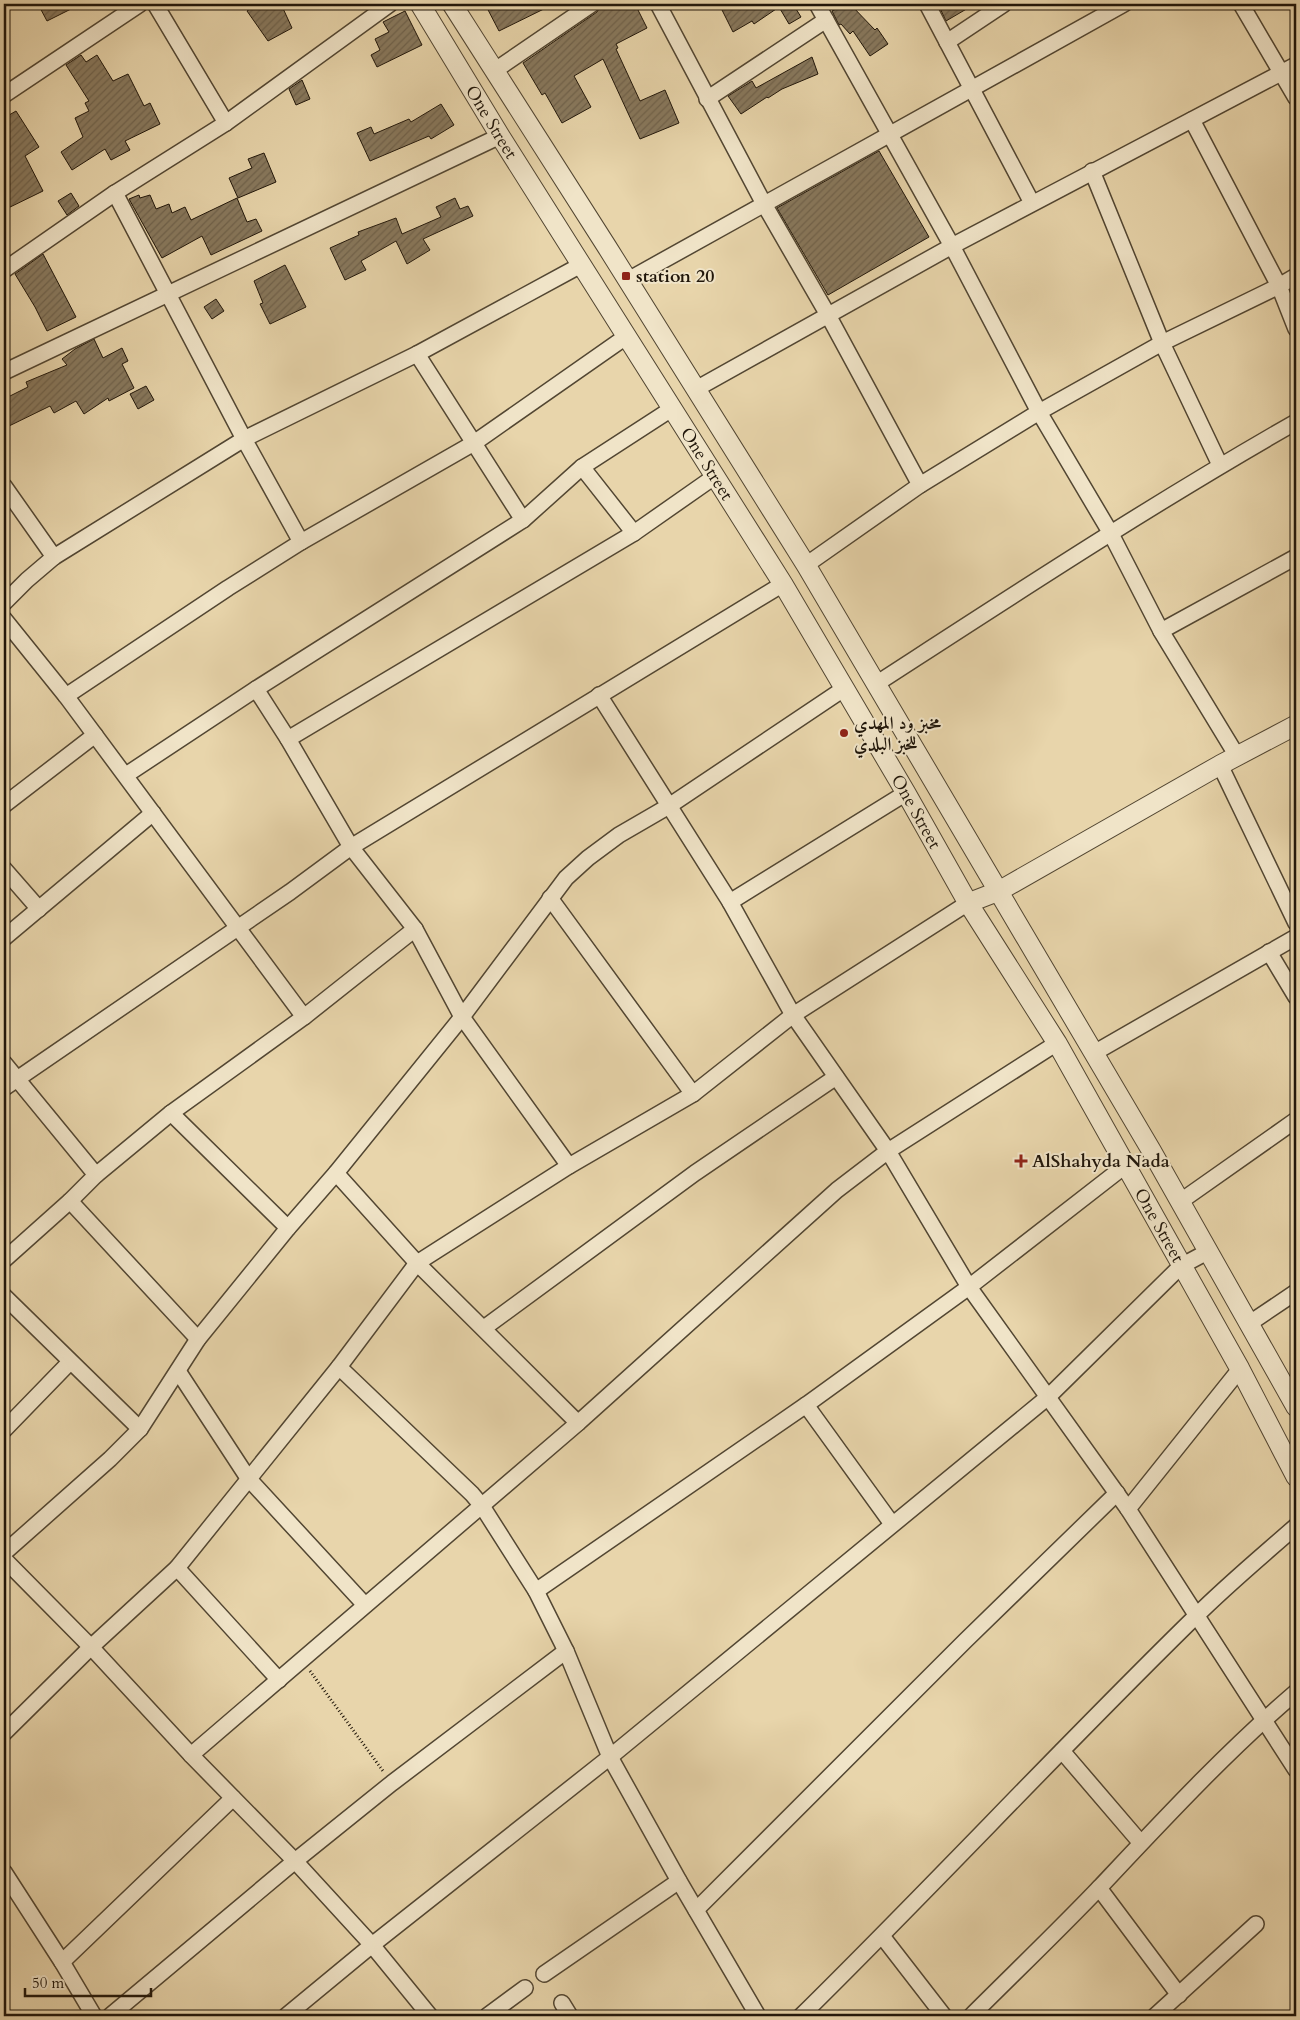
<svg xmlns="http://www.w3.org/2000/svg" width="1300" height="2020" font-family="Cardo,Amiri,serif">
  <style>
    .building { fill: url(#building-hatch); stroke: #20160a }
    .lines { fill: none; stroke-linecap: round; stroke-linejoin: round }
    .minor-casing { stroke: #524632; stroke-width: 18 }
    .tertiary-casing { stroke: #524632; stroke-width: 21 }
    .path { stroke: #20160a; stroke-width: 3; stroke-dasharray: 1 2.5; stroke-linecap: butt }
    .minor { stroke: #f0e4c8; stroke-width: 15 }
    .tertiary { stroke: #f0e4c8; stroke-width: 19 }
    .poi-dot { fill: #8f2418; stroke: #f0e4c8; stroke-width: 2 }
    .labels { text-anchor: middle; dominant-baseline: central; stroke-width: 4; stroke-linejoin: round; paint-order: stroke }
    .street-label { font-size: 18px; fill: #20160a; stroke: #f0e4c8 }
    .poi-label { font-size: 18px; font-weight: bold; fill: #20160a; stroke: #f0e4c8; text-anchor: start }
  </style>
  <defs>
    <pattern id="building-hatch" width="6" height="6" patternUnits="userSpaceOnUse" patternTransform="scale(1.25)"><rect width="6" height="6" fill="#88795e"/><path d="M-1 1l2-2M0 6l6-6M5 7l2-2" fill="none" stroke="#6f624c"/></pattern>
  </defs>
  <rect width="100%" height="100%" fill="#e8d5ab"/>
  <filter id="stains"><feTurbulence type="fractalNoise" baseFrequency=".004" numOctaves="4"/><feColorMatrix values="0 0 0 0 .2 0 0 0 0 .09 0 0 0 0 .02 0 0 0 .5 -.17"/></filter>
  <radialGradient id="worn" r=".72"><stop offset=".6" stop-color="#630" stop-opacity="0"/><stop offset="1" stop-color="#630" stop-opacity=".3"/></radialGradient>
  <g class="building">
    <path d="M 38,4 L 81,4 L 47,21 Z"/>
    <path d="M 257,4 L 281,4 L 292,28 L 268,41 L 247,11 Z"/>
    <path d="M 485,4 L 554,4 L 499,31 Z"/>
    <path d="M 601,4 L 635,4 L 647,28 L 616,44 L 618,48 L 616,49 L 640,101 L 665,90 L 679,123 L 640,139 L 603,59 L 574,76 L 591,107 L 562,123 L 545,93 L 542,95 L 523,63 L 597,12 Z"/>
    <path d="M 719,4 L 793,4 L 801,17 L 789,24 L 779,7 L 754,24 L 752,21 L 733,32 Z"/>
    <path d="M 846,4 L 850,4 L 875,30 L 877,28 L 888,44 L 870,56 L 853,31 L 850,34 L 841,24 L 839,25 L 832,11 Z"/>
    <path d="M 938,4 L 975,4 L 946,21 Z"/>
    <path d="M 405,11 L 422,45 L 377,67 L 371,55 L 380,50 L 375,39 L 389,32 L 383,22 Z"/>
    <path d="M 81,55 L 86,62 L 97,55 L 113,81 L 128,74 L 144,106 L 150,103 L 160,124 L 125,141 L 130,150 L 111,160 L 105,149 L 72,170 L 61,152 L 83,137 L 75,118 L 89,111 L 85,103 L 89,101 L 66,65 Z"/>
    <path d="M 812,57 L 818,74 L 782,89 L 768,98 L 767,97 L 741,114 L 728,96 L 752,81 L 756,88 Z"/>
    <path d="M 302,80 L 310,99 L 296,105 L 289,89 Z"/>
    <path d="M 441,104 L 454,125 L 431,139 L 429,136 L 370,161 L 357,133 L 371,127 L 374,134 L 409,119 L 411,122 Z"/>
    <path d="M 16,111 L 39,147 L 25,156 L 43,191 L 4,210 L 4,118 Z"/>
    <path d="M 879,151 L 929,237 L 828,295 L 777,208 Z"/>
    <path d="M 264,153 L 276,182 L 238,198 L 229,178 L 252,168 L 248,159 Z"/>
    <path d="M 71,193 L 79,206 L 67,215 L 58,201 Z"/>
    <path d="M 139,195 L 140,198 L 150,195 L 156,209 L 169,204 L 172,213 L 185,207 L 191,220 L 237,198 L 247,222 L 256,219 L 262,231 L 211,255 L 202,236 L 162,258 L 129,199 Z"/>
    <path d="M 455,198 L 460,209 L 468,206 L 473,216 L 423,239 L 430,250 L 407,264 L 396,241 L 361,261 L 366,270 L 345,280 L 330,248 L 359,235 L 358,232 L 396,218 L 402,234 L 441,217 L 436,207 Z"/>
    <path d="M 43,254 L 76,317 L 47,331 L 35,307 L 15,274 Z"/>
    <path d="M 285,265 L 306,307 L 270,324 L 260,304 L 263,303 L 254,281 Z"/>
    <path d="M 216,299 L 224,311 L 212,319 L 204,307 Z"/>
    <path d="M 94,339 L 103,358 L 122,348 L 128,361 L 122,364 L 134,388 L 109,401 L 108,398 L 84,414 L 76,401 L 54,413 L 50,406 L 9,426 L 4,414 L 4,399 L 28,387 L 26,382 L 67,365 L 62,359 L 75,349 Z"/>
    <path d="M 146,386 L 154,400 L 138,409 L 130,394 Z"/>
  </g>
  <g class="lines">
    <g class="minor-casing">
      <g id="minor">
        <path d="M 155,4 L 226,123"/>
        <path d="M 658,4 L 764,204 L 828,315 L 920,485"/>
        <path d="M 817,4 L 952,246 L 1039,412 L 1110,532 L 1161,631 L 1237,756"/>
        <path d="M 927,4 L 1032,203"/>
        <path d="M 1241,4 L 1296,98"/>
        <path d="M 947,42 L 1004,4"/>
        <path d="M 494,71 L 592,4"/>
        <path d="M 4,95 L 140,4"/>
        <path d="M 707,99 L 826,20"/>
        <path d="M 1192,120 L 1279,286 L 1296,329"/>
        <path d="M 1092,171 L 1162,343 L 1220,465"/>
        <path d="M 115,193 L 244,439 L 301,542"/>
        <path d="M 4,270 L 115,193 L 226,123 L 390,4"/>
        <path d="M 628,280 L 1124,4"/>
        <path d="M 417,354 L 523,520"/>
        <path d="M 4,372 L 500,136"/>
        <path d="M 696,389 L 952,246 L 1296,65"/>
        <path d="M 582,467 L 634,533"/>
        <path d="M 4,486 L 54,557"/>
        <path d="M 806,565 L 920,485 L 1039,412 L 1162,343 L 1279,286 L 1296,276"/>
        <path d="M 4,603 L 27,580 L 54,557 L 244,439 L 417,354 L 581,265"/>
        <path d="M 4,619 L 66,696 L 304,1017"/>
        <path d="M 1161,631 L 1296,557"/>
        <path d="M 876,684 C 1015,594 1152,504 1296,422"/>
        <path d="M 256,689 L 288,739 L 351,847 L 415,929 L 462,1017 L 569,1166"/>
        <path d="M 599,695 L 730,902 L 793,1015 L 888,1151 L 969,1287 L 1128,1509 L 1296,1770"/>
        <path d="M 66,696 L 228,588 L 301,542 L 474,443 L 627,336"/>
        <path d="M 288,739 L 634,533 L 714,477"/>
        <path d="M 1220,765 L 1296,923"/>
        <path d="M 126,775 L 256,689 L 523,520 L 582,467 L 673,408"/>
        <path d="M 4,805 L 95,735"/>
        <path d="M 4,869 L 39,909"/>
        <path d="M 550,898 L 693,1094"/>
        <path d="M 730,902 L 906,793"/>
        <path d="M 4,938 L 153,813"/>
        <path d="M 1269,952 L 1296,997"/>
        <path d="M 1094,1053 L 1296,937"/>
        <path d="M 4,1063 L 96,1175"/>
        <path d="M 4,1088 L 290,892 L 351,847 L 783,584"/>
        <path d="M 171,1113 L 288,1228"/>
        <path d="M 336,1173 L 417,1263 L 578,1423"/>
        <path d="M 70,1201 L 198,1339"/>
        <path d="M 1181,1201 L 1296,1120"/>
        <path d="M 4,1260 L 70,1201 L 96,1175 L 171,1113 L 304,1017 L 415,929"/>
        <path d="M 4,1296 L 140,1429"/>
        <path d="M 1250,1323 L 1296,1292"/>
        <path d="M 484,1328 L 695,1173 L 836,1077"/>
        <path d="M 339,1367 L 472,1494 L 482,1506 L 536,1591 L 566,1651 L 610,1757 L 679,1881 L 758,2016"/>
        <path d="M 178,1371 L 248,1478 L 365,1605"/>
        <path d="M 806,1405 L 892,1524"/>
        <path d="M 4,1430 L 70,1362"/>
        <path d="M 1128,1509 L 1240,1369"/>
        <path d="M 4,1553 L 110,1459 L 140,1429 L 198,1339 L 288,1228 L 336,1173 L 462,1017 L 566,878 L 588,858 L 619,835 L 669,806 L 845,688"/>
        <path d="M 4,1559 L 91,1647 L 191,1755 L 295,1861 L 372,1945 L 430,2016"/>
        <path d="M 177,1568 L 279,1680"/>
        <path d="M 536,1591 L 806,1405 L 969,1287 L 1126,1165"/>
        <path d="M 4,1733 L 91,1647 L 177,1568 L 339,1367 L 417,1263 L 569,1166 L 693,1094 L 793,1015 L 968,903"/>
        <path d="M 1062,1751 L 1140,1842"/>
        <path d="M 191,1755 L 578,1423 L 837,1190 L 888,1151 L 1057,1043"/>
        <path d="M 4,1872 L 62,1962 L 94,2016"/>
        <path d="M 1099,1888 L 1179,1995"/>
        <path d="M 696,1910 L 965,1641 L 1117,1493"/>
        <path d="M 882,1936 L 944,2016"/>
        <path d="M 62,1962 L 233,1798"/>
        <path d="M 544,1974 L 679,1881"/>
        <path d="M 562,2003 L 570,2016"/>
        <path d="M 110,2016 L 295,1861 L 392,1783 L 566,1651"/>
        <path d="M 286,2016 L 372,1945 L 610,1757 L 1048,1397 L 1181,1266 L 1209,1251"/>
        <path d="M 487,2016 L 525,1988"/>
        <path d="M 801,2016 C 934,1885 1061,1748 1195,1617 C 1227,1585 1262,1556 1296,1526"/>
        <path d="M 971,2016 C 1014,1973 1058,1931 1100,1887 C 1163,1820 1226,1752 1296,1692"/>
        <path d="M 1155,2016 L 1256,1924"/>
      </g>
    </g>
    <g class="tertiary-casing">
      <g id="tertiary">
        <path id="s1" d="M 420,4 L 500,136 L 783,584 L 906,793 L 968,903 L 1057,1043 L 1240,1369 L 1296,1477"/>
        <path d="M 452,4 L 607,247 L 806,565 L 1151,1150 L 1296,1407"/>
        <path d="M 968,903 L 999,891 L 1220,765 L 1296,725"/>
      </g>
    </g>
    <path class="path" d="M 310,1671 L 383,1771"/>
    <use href="#minor" class="minor"/>
    <use href="#tertiary" class="tertiary"/>
  </g>
  <g class="poi-dot">
    <rect x="621" y="271" width="10" height="10" rx="2.5"/>
    <circle cx="844" cy="733" r="5"/>
    <path d="M1018.5 1153.5h5v5h5v5h-5v5h-5v-5h-5v-5h5z"/>
  </g>
  <g class="labels">
    <g class="street-label">
      <text stroke="none"><textPath href="#s1" startOffset="138">One Street</textPath></text>
      <text stroke="none"><textPath href="#s1" startOffset="542">One Street</textPath></text>
      <text stroke="none"><textPath href="#s1" startOffset="948">One Street</textPath></text>
      <text stroke="none"><textPath href="#s1" startOffset="1428">One Street</textPath></text>
    </g>
    <g class="poi-label">
      <text x="636" y="276">station 20</text>
      <text x="854" y="723">مخبز ود المهدي<tspan x="854" dy="21">للخبز البلدي</tspan></text>
      <text x="1032" y="1161">AlShahyda Nada</text>
    </g>
  </g>
  <rect width="1300" height="2020" fill="none" stroke="#e8d5ab" stroke-width="20"/>
  <rect x="5" y="5" width="1290" height="2010" fill="none" stroke="#20160a" stroke-width="2.5"/>
  <rect x="10" y="10" width="1280" height="2000" fill="none" stroke="#20160a"/>
  <path d="M25 1988v8h126v-8" fill="none" stroke="#20160a" stroke-width="2.5"/>
  <text x="32" y="1988" font-size="15" fill="#20160a" stroke="#f0e4c8" stroke-width="4" paint-order="stroke">50 m</text>
  <rect width="100%" height="100%" filter="url(#stains)"/>
  <rect width="100%" height="100%" fill="url(#worn)"/>
</svg>
